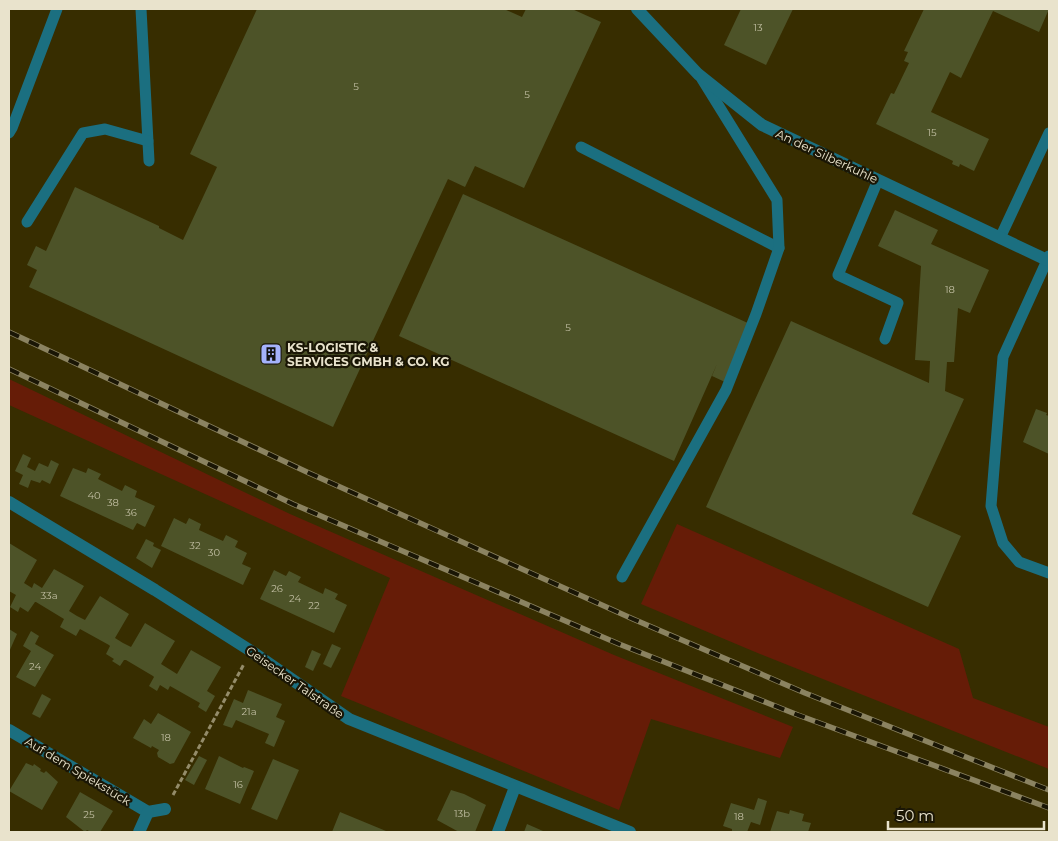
<svg xmlns="http://www.w3.org/2000/svg" width="1058" height="841" font-family="Montserrat,sans-serif">
  <style>
    .green { fill: #661c07 }
    .building { fill: #4d5328 }
    .lines { fill: none; stroke-linecap: round; stroke-linejoin: round }
    .path { stroke: #948c6a; stroke-width: 3; stroke-dasharray: 5 2.5; stroke-linecap: butt }
    .lane { stroke: #1b6f80; stroke-width: 11 }
    .street { stroke: #1b6f80; stroke-width: 12 }
    .rail-casing { stroke: #8b8361; stroke-width: 5.5 }
    .rail { stroke: #1a1605; stroke-width: 4; stroke-dasharray: 11; stroke-linecap: butt }
    .labels { text-anchor: middle; dominant-baseline: central; stroke-width: 4.5; stroke-linejoin: round; paint-order: stroke }
    .number-label { font-size: 10px; fill: #c2bfa3 }
    .street-label { font-size: 12px; fill: #e9e3cc; stroke: #1a1605 }
    .poi-label { font-size: 12px; font-weight: bold; fill: #e9e3cc; stroke: #1a1605; text-anchor: start }
  </style>
  <rect width="100%" height="100%" fill="#372d00"/>
  <g class="green">
    <path d="M 9,379 L 290,514 L 614,655 L 793,727 L 780,758 L 651,719 L 619,810 L 341,696 L 390,578 L 9,405 Z"/>
    <path d="M 677,524 L 959,649 L 973,698 L 1049,727 L 1049,769 L 760,654 L 641,604 Z"/>
  </g>
  <g class="building">
    <path d="M 257,9 L 504,9 L 522,17 L 526,9 L 572,9 L 601,22 L 524,188 L 475,166 L 465,187 L 448,179 L 333,427 L 29,287 L 37,270 L 27,265 L 36,246 L 46,251 L 75,187 L 159,226 L 159,228 L 183,240 L 217,167 L 190,154 Z"/>
    <path d="M 741,9 L 793,9 L 766,65 L 724,45 Z"/>
    <path d="M 924,9 L 1049,9 L 1039,32 L 993,11 L 961,78 L 950,72 L 931,112 L 989,139 L 974,171 L 960,164 L 959,167 L 952,164 L 953,161 L 876,124 L 891,93 L 894,94 L 909,63 L 904,61 L 908,52 L 904,51 Z"/>
    <path d="M 463,194 L 750,324 L 725,382 L 712,376 L 717,364 L 674,461 L 399,336 Z"/>
    <path d="M 895,210 L 938,230 L 931,244 L 989,270 L 970,313 L 958,308 L 954,362 L 947,362 L 945,391 L 964,399 L 912,514 L 961,536 L 928,607 L 706,507 L 791,321 L 929,383 L 930,361 L 915,360 L 921,266 L 878,246 Z"/>
    <path d="M 1036,409 L 1047,413 L 1046,415 L 1049,416 L 1049,454 L 1023,442 Z"/>
    <path d="M 23,454 L 31,458 L 27,467 L 35,471 L 39,463 L 48,467 L 51,460 L 59,464 L 50,484 L 42,480 L 40,483 L 31,480 L 28,488 L 19,484 L 23,475 L 15,471 Z"/>
    <path d="M 73,468 L 86,473 L 88,468 L 101,474 L 98,479 L 122,491 L 125,485 L 137,491 L 135,497 L 155,506 L 145,527 L 137,523 L 133,530 L 60,496 Z"/>
    <path d="M 174,518 L 186,524 L 189,518 L 201,524 L 199,530 L 223,541 L 226,535 L 238,541 L 235,547 L 247,553 L 242,564 L 251,568 L 243,585 L 161,546 Z"/>
    <path d="M 146,539 L 154,543 L 153,546 L 161,550 L 152,568 L 136,558 Z"/>
    <path d="M 9,543 L 37,560 L 24,583 L 32,588 L 34,583 L 42,588 L 54,569 L 84,586 L 69,611 L 77,616 L 85,620 L 100,596 L 129,614 L 115,638 L 123,643 L 131,647 L 145,623 L 175,641 L 161,664 L 177,674 L 191,650 L 221,667 L 207,691 L 215,696 L 206,712 L 198,707 L 200,703 L 170,686 L 168,690 L 160,685 L 157,691 L 149,686 L 154,677 L 153,676 L 126,660 L 124,660 L 120,666 L 112,661 L 114,659 L 106,654 L 110,646 L 109,645 L 80,629 L 76,636 L 60,627 L 64,619 L 36,602 L 35,602 L 28,612 L 20,607 L 18,612 L 10,607 L 16,595 L 9,591 Z"/>
    <path d="M 274,570 L 286,576 L 289,571 L 301,577 L 298,582 L 323,594 L 325,588 L 338,594 L 335,599 L 347,605 L 334,633 L 260,599 Z"/>
    <path d="M 9,629 L 17,634 L 9,652 Z"/>
    <path d="M 31,631 L 39,636 L 35,644 L 54,655 L 35,687 L 16,677 L 31,651 L 23,646 Z"/>
    <path d="M 332,644 L 341,648 L 331,668 L 323,664 Z"/>
    <path d="M 312,650 L 321,654 L 313,671 L 305,667 Z"/>
    <path d="M 248,690 L 282,704 L 276,717 L 285,721 L 274,747 L 265,743 L 269,734 L 236,720 L 232,728 L 223,725 L 234,699 L 243,703 Z"/>
    <path d="M 42,694 L 51,699 L 40,718 L 32,714 Z"/>
    <path d="M 158,713 L 191,732 L 174,763 L 170,764 L 158,757 L 157,753 L 159,750 L 152,746 L 151,748 L 133,738 L 144,719 L 151,724 Z"/>
    <path d="M 199,756 L 207,760 L 194,785 L 185,780 Z"/>
    <path d="M 219,756 L 243,768 L 244,767 L 254,771 L 240,804 L 205,789 Z"/>
    <path d="M 273,759 L 299,770 L 277,820 L 251,809 Z"/>
    <path d="M 26,763 L 33,766 L 34,764 L 41,769 L 40,771 L 44,773 L 46,771 L 58,782 L 42,810 L 9,791 Z"/>
    <path d="M 451,790 L 464,794 L 486,805 L 475,832 L 459,832 L 437,820 Z"/>
    <path d="M 80,792 L 113,811 L 100,832 L 91,832 L 87,830 L 85,832 L 66,817 Z"/>
    <path d="M 758,798 L 767,801 L 760,825 L 751,822 L 747,832 L 732,832 L 732,829 L 723,826 L 731,803 L 754,810 Z"/>
    <path d="M 790,810 L 804,814 L 802,821 L 811,823 L 808,832 L 770,832 L 777,811 L 789,814 Z"/>
    <path d="M 340,812 L 386,831 L 385,832 L 332,832 Z"/>
    <path d="M 527,824 L 543,831 L 543,832 L 524,832 Z"/>
  </g>
  <g class="lines">
    <path class="path" d="M 173,795 L 244,664"/>
    <g class="lane">
      <path d="M 141,9 L 149,161"/>
      <path d="M 9,133 L 12,128 L 57,9"/>
      <path d="M 581,147 L 779,248"/>
      <path d="M 878,180 L 838,275 L 898,303 L 885,339"/>
      <path d="M 27,222 L 83,133 L 105,129 L 148,141"/>
      <path d="M 1000,238 L 1049,133"/>
      <path d="M 1049,256 L 1003,357 L 991,506 L 1003,543 L 1019,562 L 1049,573"/>
      <path d="M 622,577 L 726,390 L 756,314 L 779,248 L 777,200 L 702,79"/>
    </g>
    <g class="street">
      <path d="M 637,9 L 698,74 L 762,125 L 1047,260"/>
      <path d="M 9,502 L 155,590 L 251,651 L 349,719 L 630,832"/>
      <path d="M 9,730 L 148,812 L 165,809"/>
      <path d="M 139,832 L 148,812"/>
      <path d="M 498,832 L 515,787"/>
    </g>
    <g class="rail-casing">
      <g id="rail">
        <path d="M 9,332 L 309,473 L 633,619 L 805,693 L 1049,790"/>
        <path d="M 9,369 L 293,504 L 619,644 L 798,715 L 1049,808"/>
      </g>
    </g>
    <use href="#rail" class="rail"/>
  </g>
  <defs>
    <g id="building-square" transform="scale(1.125)"><rect x="-9" y="-9" width="18" height="18" rx="4" fill="#a4b2fc" stroke="#1a1605"/><path d="M-4-6H4V6H1V3H-1V6H-4ZM-2.5-4.3h1.7v1.8h-1.7ZM.8-4.3h1.7v1.8H.8ZM-2.5-1h1.7V.8h-1.7ZM.8-1h1.7V.8H.8Z" fill="#111"/></g>
  </defs>
  <g fill-rule="evenodd">
    <use href="#building-square" x="271" y="354"/>
  </g>
  <g class="labels">
    <g class="number-label">
      <text x="758" y="27">13</text>
      <text x="356" y="86">5</text>
      <text x="527" y="94">5</text>
      <text x="932" y="132">15</text>
      <text x="950" y="289">18</text>
      <text x="568" y="327">5</text>
      <text x="94" y="495">40</text>
      <text x="113" y="502">38</text>
      <text x="131" y="512">36</text>
      <text x="195" y="545">32</text>
      <text x="214" y="552">30</text>
      <text x="277" y="588">26</text>
      <text x="49" y="595">33a</text>
      <text x="295" y="598">24</text>
      <text x="314" y="605">22</text>
      <text x="35" y="666">24</text>
      <text x="249" y="711">21a</text>
      <text x="166" y="737">18</text>
      <text x="238" y="784">16</text>
      <text x="462" y="813">13b</text>
      <text x="89" y="814">25</text>
      <text x="739" y="816">18</text>
    </g>
    <g class="street-label">
      <text transform="translate(827 156) rotate(25)">An der Silberkuhle</text>
      <text transform="translate(295 682) rotate(35)">Geisecker Talstraße</text>
      <text transform="translate(78 771) rotate(31)">Auf dem Spiekstück</text>
    </g>
    <g class="poi-label">
      <text x="287" y="347">KS-LOGISTIC &amp;<tspan x="287" dy="14">SERVICES GMBH &amp; CO. KG</tspan></text>
    </g>
  </g>
  <rect width="1058" height="841" fill="none" stroke="#e9e3cc" stroke-width="20"/>
  <path d="M888 821v8h156v-8" fill="none" stroke="#e9e3cc" stroke-width="2.5"/>
  <text x="896" y="821" font-size="15" fill="#e9e3cc" stroke="#1a1605" stroke-width="4" paint-order="stroke">50 m</text>
</svg>
